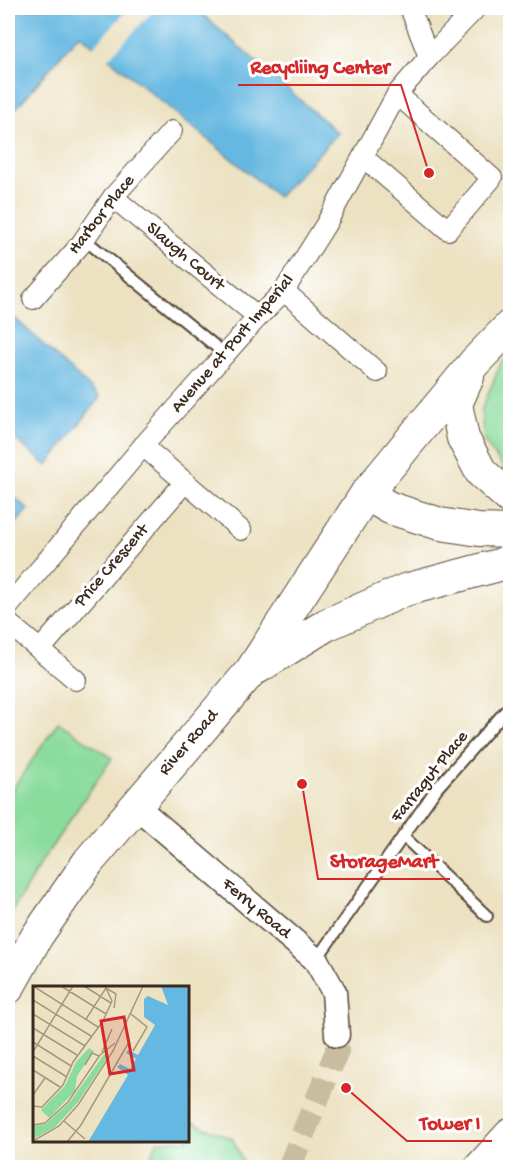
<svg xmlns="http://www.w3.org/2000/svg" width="518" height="1175" font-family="'Gochi Hand',sans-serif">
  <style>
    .green { fill: #8adc9d; stroke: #62835e; stroke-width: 1.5 }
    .water { fill: #65b8e1; stroke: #507180; stroke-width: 1.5 }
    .pier { fill: #ece2c2 }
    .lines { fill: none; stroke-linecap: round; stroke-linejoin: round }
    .tertiary-tunnel { stroke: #c9bda1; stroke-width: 24; stroke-dasharray: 24 12; stroke-linecap: butt }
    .service-casing { stroke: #564637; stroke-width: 14 }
    .minor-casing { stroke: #564637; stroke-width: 22 }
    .tertiary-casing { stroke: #564637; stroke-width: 27 }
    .primary-casing { stroke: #564637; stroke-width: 34 }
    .service { stroke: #fff; stroke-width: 10 }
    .minor { stroke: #fff; stroke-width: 20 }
    .tertiary { stroke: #fff; stroke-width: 24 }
    .primary { stroke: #fff; stroke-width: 32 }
    .labels { text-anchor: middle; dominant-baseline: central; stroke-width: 6; stroke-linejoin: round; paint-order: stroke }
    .street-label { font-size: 18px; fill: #3b2a1e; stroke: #fff }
    .inset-river { fill: none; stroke: #65b8e1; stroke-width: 3 }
    .inset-road { fill: none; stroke: #a59880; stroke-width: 1.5 }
    .view { fill: #d62828; fill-opacity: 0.15; stroke: #d62828; stroke-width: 3 }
    .inset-edge { fill: none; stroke: #3b2a1e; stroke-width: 3 }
    .leader { fill: none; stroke: #d62828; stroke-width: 2 }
    .callout-dot { fill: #d62828; stroke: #fff; stroke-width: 2 }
    .callout-label { font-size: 20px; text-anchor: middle; font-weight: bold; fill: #d62828; stroke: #fff; stroke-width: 6; stroke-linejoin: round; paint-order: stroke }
  </style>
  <rect width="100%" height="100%" fill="#fff"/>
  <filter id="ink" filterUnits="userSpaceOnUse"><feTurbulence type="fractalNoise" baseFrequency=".0167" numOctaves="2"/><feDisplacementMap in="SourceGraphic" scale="12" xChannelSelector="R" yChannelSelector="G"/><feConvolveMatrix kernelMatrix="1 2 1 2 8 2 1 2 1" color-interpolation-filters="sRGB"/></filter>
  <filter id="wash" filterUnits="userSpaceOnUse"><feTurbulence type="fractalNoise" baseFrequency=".008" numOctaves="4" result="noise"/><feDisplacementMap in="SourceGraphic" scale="24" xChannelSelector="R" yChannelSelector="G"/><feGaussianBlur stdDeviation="1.35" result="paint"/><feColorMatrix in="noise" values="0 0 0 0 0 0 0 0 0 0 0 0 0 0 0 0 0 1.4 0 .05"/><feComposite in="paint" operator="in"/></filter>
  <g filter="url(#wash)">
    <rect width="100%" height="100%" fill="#ece2c2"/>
    <g class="green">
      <path d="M 510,354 L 510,472 L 503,467 L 484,441 L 481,411 L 501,363 Z"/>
      <path d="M 58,722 L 112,758 L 42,861 L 8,918 L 8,796 Z"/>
      <path d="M 192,1122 L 233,1139 L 245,1167 L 147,1167 L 157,1141 L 188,1140 L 188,1124 Z"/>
    </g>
    <g class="water">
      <path d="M 8,8 L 195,8 L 338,133 L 278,197 L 79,34 L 8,118 Z"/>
      <path d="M 8,312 L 100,397 L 47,466 L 8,433 Z"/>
      <path d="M 8,492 L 28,509 L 10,531 L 8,529 Z"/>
    </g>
    <path class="pier" d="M 129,8 L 156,8 L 107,60 L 92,48 Z"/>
  </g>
  <g filter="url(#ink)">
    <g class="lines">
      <path class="tertiary-tunnel" d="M 289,1168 L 337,1051 L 337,1035"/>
      <g class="service-casing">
        <g id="service">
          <path d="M 84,239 L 225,354"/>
          <path d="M 403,836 L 487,916"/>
          <path d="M 316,960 L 437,788 L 510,706"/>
        </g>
      </g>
      <g class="minor-casing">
        <g id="minor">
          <path d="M 410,8 L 429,57"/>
          <path d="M 363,157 L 448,230 L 492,178 L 397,94"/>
          <path d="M 113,197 L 258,317"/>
          <path d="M 284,291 L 377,372"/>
          <path d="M 33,299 L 81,244 L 113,197 L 172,131"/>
          <path d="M 143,446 L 241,530"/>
          <path d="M 8,607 L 143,446 L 258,317 L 284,291 L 326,224 L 397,94 L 429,57 L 476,8"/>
          <path d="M 8,623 L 76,680"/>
          <path d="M 40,650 L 185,482"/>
        </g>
      </g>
      <g class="tertiary-casing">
        <path id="tertiary" d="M 136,806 L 316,960 L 334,992 L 337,1035"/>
      </g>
      <g class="primary-casing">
        <g id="primary">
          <path d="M 468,377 L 456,404 L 463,438 L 481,472 L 510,498"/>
          <path d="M 366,494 L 390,508 L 440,524 L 479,530 L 510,531"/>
          <path d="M 257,668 L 326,625 L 405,590 L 499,565 L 510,560"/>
          <path d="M 8,988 L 37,936 L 89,861 L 251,671 L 366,494 L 475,362 L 510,326"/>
          <path d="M 480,1168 L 510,1135"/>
        </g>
      </g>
      <use href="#service" class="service"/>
      <use href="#minor" class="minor"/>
      <use href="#tertiary" class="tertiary"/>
      <use href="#primary" class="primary"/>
    </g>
  </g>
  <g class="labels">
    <g class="street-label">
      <text transform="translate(102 215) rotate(-52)">Harbor Place</text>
      <text transform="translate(185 257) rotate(40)">Slaugh Court</text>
      <text transform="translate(233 344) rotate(-49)">Avenue at Port Imperial</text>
      <text transform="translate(112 566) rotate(-49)">Price Crescent</text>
      <text transform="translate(189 743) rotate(-49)">River Road</text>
      <text transform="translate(430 777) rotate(-51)">Farragut Place</text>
      <text transform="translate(256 909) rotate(40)">Ferry Road</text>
    </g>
  </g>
  <g transform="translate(33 986)">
    <rect width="156" height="156" fill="#ece2c2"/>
    <path d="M 56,62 L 61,65 L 44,90 L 42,105 L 16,132 L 8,124 L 32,100 L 43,76 ZM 72,67 L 76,69 L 45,116 L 22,141 L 0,153 L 0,140 L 13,138 L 37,116 Z" fill="#8adc9d"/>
    <path d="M 128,0 L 156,0 L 156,156 L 55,156 L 95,89 L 84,81 L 87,78 L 97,83 L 103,73 L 93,67 L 95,64 L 105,69 L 122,39 L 111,31 L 111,13 L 115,10 L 135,19 Z" fill="#65b8e1"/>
    <path class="inset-river" d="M 141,156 L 156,131"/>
    <path class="inset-road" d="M 0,0 L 65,41M 28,0 L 73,28M 51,0 L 78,17M 0,14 L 58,50M 0,28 L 52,60M 98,28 L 114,41 L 100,65M 53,33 L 73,2 L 83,8 L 81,22M 0,42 L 44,69M 0,56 L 38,80M 0,66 L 40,0M 69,66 L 79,43M 0,70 L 34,91M 52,79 L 59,67 L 66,70M 0,84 L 27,101M 0,109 L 12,92M 0,120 L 9,121 L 30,99 L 40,76 L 70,35 L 79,15 L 72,0M 31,135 L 52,153M 0,139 L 12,137 L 35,116 L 67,69 L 82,57M 0,155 L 26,140 L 45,119 L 80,65 L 110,0M 34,156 L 48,139 L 96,56"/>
    <path class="view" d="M 91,31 L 101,84 L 77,88 L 68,35 Z"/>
    <rect width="156" height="156" class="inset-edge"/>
  </g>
  <path class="leader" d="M429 173L401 85H238M302 784L318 879H450M346 1088L407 1141H492"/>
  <g class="callout-dot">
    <circle cx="429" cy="173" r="6"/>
    <circle cx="302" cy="784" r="6"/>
    <circle cx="346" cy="1088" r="6"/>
  </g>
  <g class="callout-label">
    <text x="320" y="73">Recycliing Center</text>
    <text x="384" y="867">StorageMart</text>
    <text x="450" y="1129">Tower I</text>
  </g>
  <rect width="518" height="1175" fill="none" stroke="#fff" stroke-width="30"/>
</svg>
